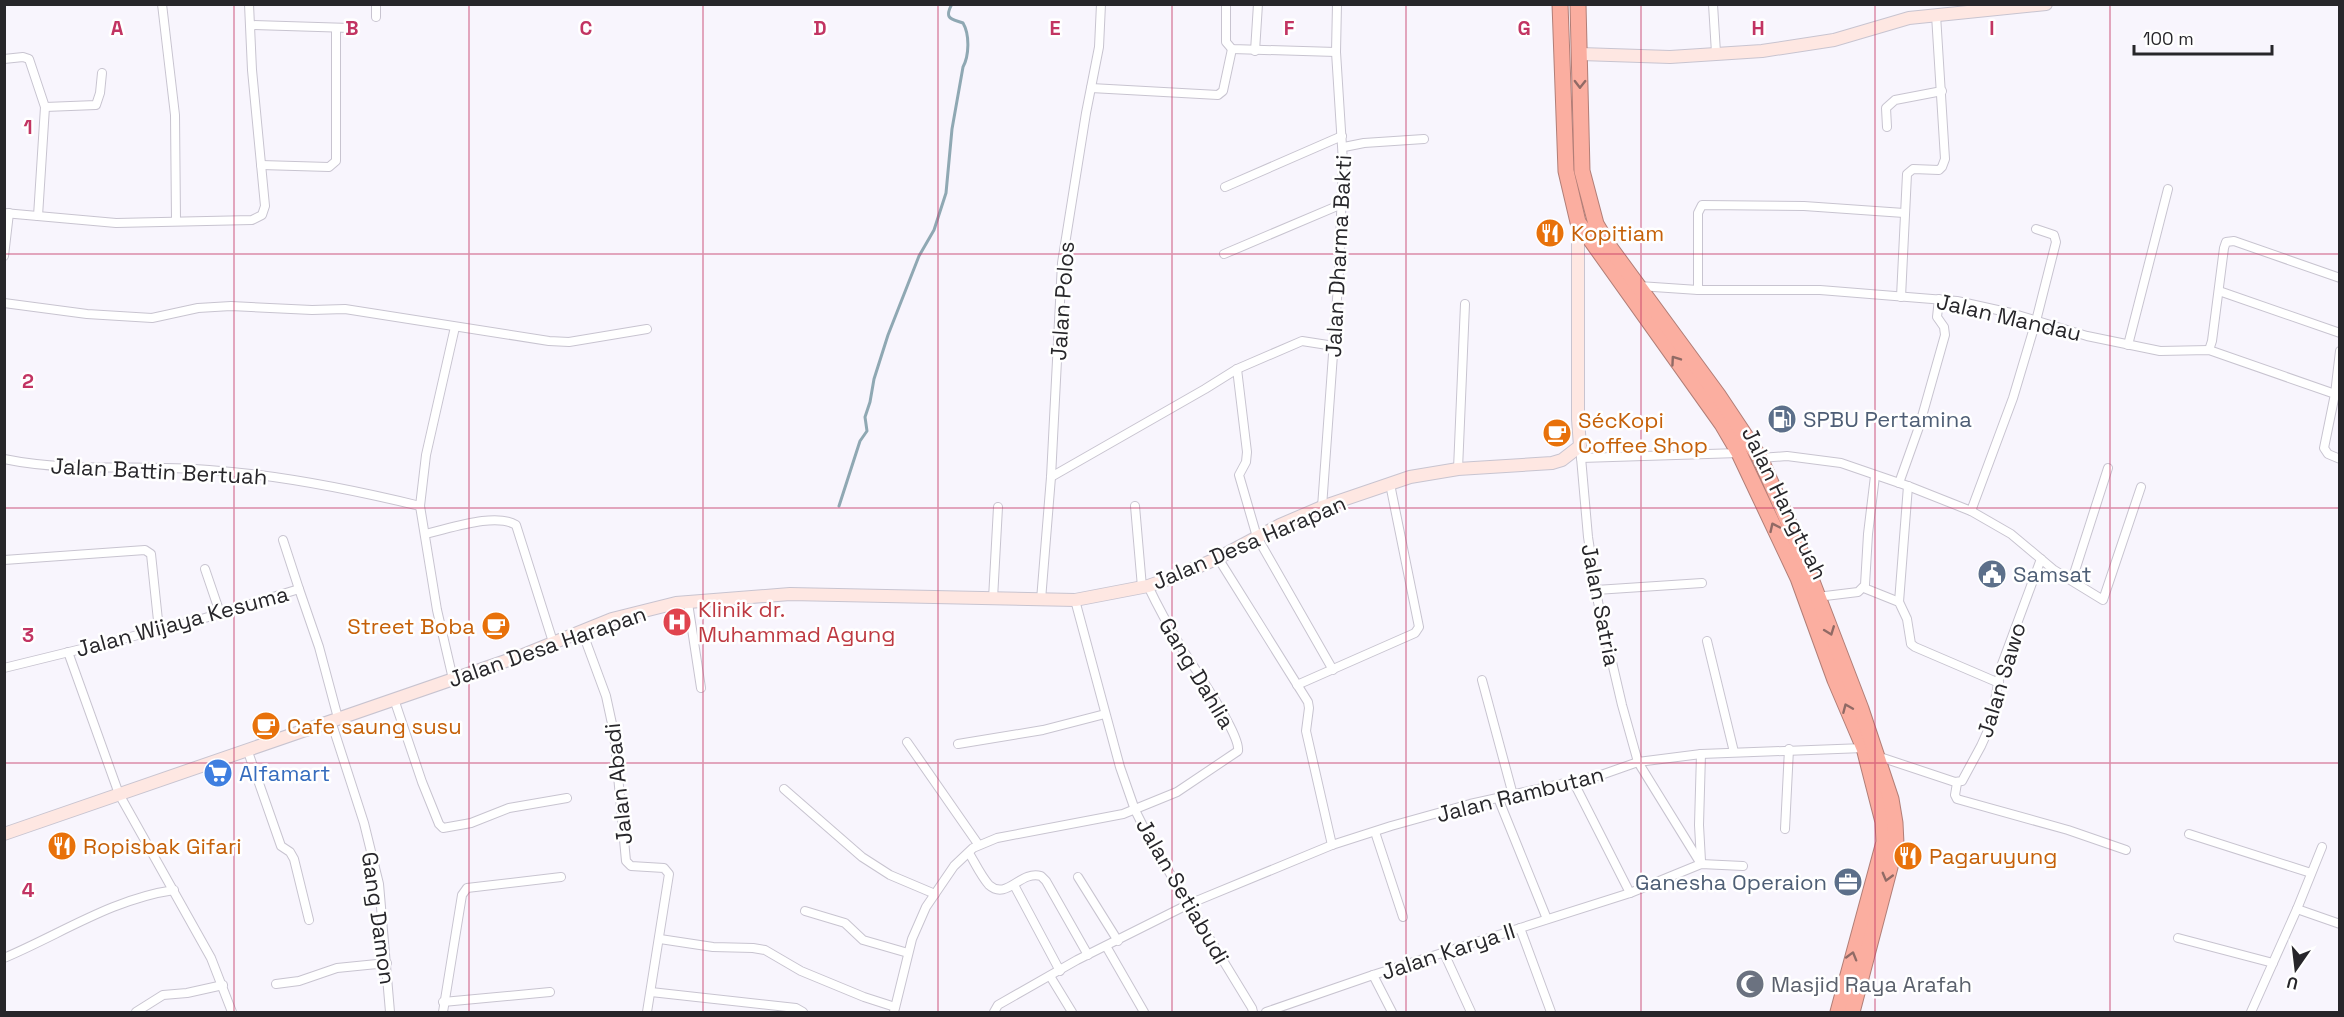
<svg xmlns="http://www.w3.org/2000/svg" width="2344" height="1017" font-family="'Space Grotesk',sans-serif">
  <style>
    .lines { fill: none; stroke-linecap: round; stroke-linejoin: round }
    .stream { stroke: #8fa8b3; stroke-width: 3 }
    .street-casing { stroke: #c8c4d0; stroke-width: 10 }
    .secondary-casing { stroke: #c8c4d0; stroke-width: 14 }
    .highway-casing { stroke: #b17e77; stroke-width: 17 }
    .street { stroke: #fff; stroke-width: 8 }
    .secondary { stroke: #fee7e2; stroke-width: 12 }
    .highway { stroke: #fbaea0; stroke-width: 15 }
    .oneway { stroke: #916a65 }
    .grid { fill: none; stroke: #c23462; stroke-width: 1.5; stroke-opacity: 0.55 }
    .labels { text-anchor: middle; dominant-baseline: central; stroke-width: 5; stroke-linejoin: round; paint-order: stroke }
    .food-label { font-size: 22px; fill: #c56008; stroke: #fff; text-anchor: start }
    .street-label { font-size: 22px; fill: #27262a; stroke: #fff }
    .service-label { font-size: 22px; fill: #4e5e75; stroke: #fff; text-anchor: start }
    .health-label { font-size: 22px; fill: #be3a42; stroke: #fff; text-anchor: start }
    .shop-label { font-size: 22px; fill: #366cbe; stroke: #fff; text-anchor: start }
    .worship-label { font-size: 22px; fill: #5b616d; stroke: #fff; text-anchor: start }
    .grid-label { font-size: 20px; text-anchor: middle; font-weight: bold; fill: #c23462; stroke: #fff; stroke-width: 5; stroke-linejoin: round; paint-order: stroke }
  </style>
  <rect width="100%" height="100%" fill="#f8f5fd"/>
  <g class="lines">
    <path class="stream" d="M 839,506 L 860,441 L 867,431 L 865,417 L 870,402 L 874,379 L 888,335 L 919,256 L 934,230 L 946,193 L 952,129 L 963,67 C 969,56 970,35 963,23 C 953,19 943,20 952,4"/>
    <g class="street-casing">
      <g id="street">
        <path d="M 162,4 L 175,115 L 176,221"/>
        <path d="M 1226,4 L 1226,42 L 1232,49 L 1336,52"/>
        <path d="M 1713,4 L 1716,53"/>
        <path d="M 376,17 L 376,4"/>
        <path d="M 250,25 L 350,28"/>
        <path d="M 1255,51 L 1258,4"/>
        <path d="M 4,59 L 23,57 L 29,59 L 45,107 L 38,216"/>
        <path d="M 1091,88 L 1218,95 L 1223,91 L 1232,49"/>
        <path d="M 45,107 L 96,105 L 100,93 L 102,73"/>
        <path d="M 1887,127 L 1886,108 L 1895,100 L 1942,91"/>
        <path d="M 1344,147 L 1364,143 L 1424,139"/>
        <path d="M 261,165 L 329,167 L 336,161 L 336,28"/>
        <path d="M 1225,187 L 1342,136"/>
        <path d="M 4,213 L 116,223 L 252,220 L 262,215 L 265,206 L 252,70 L 249,4"/>
        <path d="M 1224,254 L 1342,204"/>
        <path d="M 4,256 L 9,213"/>
        <path d="M 1639,286 L 1698,290 L 1820,290 L 1957,301 L 2011,313 L 2087,336 L 2160,351 L 2209,350 L 2335,394"/>
        <path d="M 1698,290 L 1698,213 L 1702,205 L 1804,206 L 1904,213"/>
        <path d="M 2219,291 L 2340,333"/>
        <path d="M 1901,297 L 1907,174 L 1913,169 L 1939,170 L 1942,167 L 1945,159 L 1936,15"/>
        <path d="M 4,303 L 87,314 L 152,318 L 198,308 L 231,306 L 312,310 L 345,309 L 549,341 L 569,342 L 647,329"/>
        <path d="M 2128,345 L 2168,189"/>
        <path d="M 2209,350 L 2212,341 L 2224,248 L 2226,242 L 2234,241 L 2340,278"/>
        <path d="M 2340,351 L 2335,394 L 2324,448 L 2328,454 L 2340,459"/>
        <path d="M 1237,369 L 1247,452 L 1246,462 L 1239,475 L 1257,537 L 1333,670"/>
        <path d="M 1580,446 L 1588,537 L 1598,602 L 1622,705 L 1638,762 L 1701,864"/>
        <path d="M 1581,458 L 1739,453"/>
        <path d="M 1760,458 L 1787,456 L 1841,463 L 1908,486 L 1971,511 L 2011,534 L 2054,570 L 2103,600 L 2141,487"/>
        <path d="M 4,459 C 72,473 141,464 209,470 C 281,475 350,489 420,506"/>
        <path d="M 1458,469 L 1465,304"/>
        <path d="M 1051,477 L 1205,389 L 1237,369 L 1302,341 L 1334,346"/>
        <path d="M 1899,483 L 1919,427 L 1945,335 L 1944,327 L 1937,317 L 1939,299"/>
        <path d="M 1135,506 L 1142,587"/>
        <path d="M 1322,507 L 1339,271 L 1343,162 L 1336,52 L 1337,4"/>
        <path d="M 1971,511 L 2013,398 L 2036,321 L 2056,242 L 2054,235 L 2036,229"/>
        <path d="M 425,534 C 449,529 495,512 516,525 L 553,642"/>
        <path d="M 283,540 L 299,589"/>
        <path d="M 1218,558 L 1308,702 L 1309,708 L 1306,731 L 1332,845"/>
        <path d="M 4,560 L 145,550 L 151,554 L 159,630"/>
        <path d="M 205,569 L 220,613"/>
        <path d="M 2072,580 L 2108,468"/>
        <path d="M 1864,588 L 1899,602 L 1907,619 L 1911,644 L 1915,647 L 1999,683"/>
        <path d="M 1596,590 L 1702,583"/>
        <path d="M 1817,597 L 1858,592 L 1865,585 L 1868,534 L 1875,476"/>
        <path d="M 993,599 L 998,507"/>
        <path d="M 1041,600 L 1051,477 L 1062,263 L 1086,113 L 1099,47 L 1101,4"/>
        <path d="M 1075,600 L 1120,767 L 1135,810 L 1152,844 L 1252,1008 L 1253,1012"/>
        <path d="M 1899,602 L 1908,486"/>
        <path d="M 688,603 L 701,688"/>
        <path d="M 582,631 L 606,696 L 614,733 L 626,861 L 631,866 L 664,868 L 669,874 L 647,1012"/>
        <path d="M 1707,641 L 1734,752"/>
        <path d="M 68,652 L 119,794 L 211,958 L 232,1012"/>
        <path d="M 4,668 L 195,621 L 299,589 L 319,647 L 338,718"/>
        <path d="M 453,679 L 437,610 L 420,506 L 426,455 L 455,327"/>
        <path d="M 1482,680 L 1513,795"/>
        <path d="M 1297,685 L 1415,633 L 1419,627 L 1390,484"/>
        <path d="M 394,699 L 422,782 L 439,824 L 443,828 L 471,823 L 509,808 L 567,798"/>
        <path d="M 331,721 L 364,823 L 379,884 L 390,1012"/>
        <path d="M 907,742 L 978,844"/>
        <path d="M 958,744 L 1043,730 L 1105,714"/>
        <path d="M 247,749 L 281,846 L 290,852 L 294,859 L 309,920"/>
        <path d="M 1701,754 L 1699,825 L 1701,861"/>
        <path d="M 1877,756 L 1955,782 L 1962,781 L 1981,746 L 1990,726 L 2002,664 L 2041,559"/>
        <path d="M 1573,781 L 1630,893"/>
        <path d="M 1957,783 L 1955,795 L 1957,799 L 2068,830 L 2126,850"/>
        <path d="M 784,789 L 862,857 L 890,875 L 935,894"/>
        <path d="M 1498,798 L 1547,919"/>
        <path d="M 1785,829 L 1789,749"/>
        <path d="M 1375,832 L 1403,917"/>
        <path d="M 2189,834 L 2311,873"/>
        <path d="M 969,853 C 975,863 981,876 989,885 C 1007,901 1020,870 1041,876 L 1046,881 L 1088,955"/>
        <path d="M 1078,877 L 1118,941"/>
        <path d="M 1014,885 L 1060,971"/>
        <path d="M 2297,909 L 2340,924"/>
        <path d="M 805,911 L 845,923 L 863,940 L 908,953"/>
        <path d="M 1520,928 L 1551,1012"/>
        <path d="M 2178,938 L 2273,963"/>
        <path d="M 660,939 L 713,947 L 753,948 L 765,950 L 801,971 L 864,997 L 895,1007"/>
        <path d="M 1106,946 L 1144,1012"/>
        <path d="M 1444,953 L 1471,1012"/>
        <path d="M 4,958 C 61,934 112,899 174,890"/>
        <path d="M 1373,975 L 1392,1012"/>
        <path d="M 1050,976 L 1072,1012"/>
        <path d="M 276,984 L 299,981 L 337,968 L 387,963"/>
        <path d="M 651,992 L 796,1008 L 803,1012"/>
        <path d="M 443,1002 L 550,992"/>
        <path d="M 136,1012 L 163,995 L 187,993 L 223,985"/>
        <path d="M 443,1012 L 462,895 L 467,888 L 561,877"/>
        <path d="M 894,1012 L 912,939 L 926,907 L 954,866 L 973,848 L 997,838 L 1123,814 L 1177,792 L 1238,751 C 1241,734 1192,665 1181,647 C 1169,627 1158,607 1148,586"/>
        <path d="M 994,1012 L 998,1005 L 1077,960 L 1189,904 L 1332,845 L 1391,826 L 1470,804 L 1601,775 L 1638,762 L 1701,754 L 1864,748"/>
        <path d="M 1266,1012 L 1373,975 L 1630,893 L 1701,864 L 1743,866"/>
        <path d="M 2251,1012 L 2297,909 L 2322,847"/>
      </g>
    </g>
    <g class="secondary-casing">
      <g id="secondary">
        <path d="M 1581,54 L 1670,57 L 1762,51 L 1834,40 L 1909,18 L 2046,4"/>
        <path d="M 4,834 L 523,655 L 612,619 L 676,603 L 790,594 L 1075,600 L 1148,586 L 1177,576 L 1218,558 L 1280,525 L 1322,507 L 1410,477 L 1458,469 L 1552,463 L 1562,460 L 1580,446 L 1578,419 L 1578,222"/>
      </g>
    </g>
    <g class="highway-casing">
      <g id="highway">
        <path d="M 1560,4 L 1566,171 L 1578,222 L 1722,424 L 1739,453 L 1798,578 L 1835,680 L 1864,748 L 1883,822 L 1884,842 L 1838,1012"/>
        <path d="M 1578,4 L 1582,171 L 1596,224 L 1611,249 L 1718,395 L 1760,458 L 1795,537 L 1861,709 L 1891,799 L 1895,823 L 1896,844 L 1852,1012"/>
      </g>
    </g>
    <use href="#street" class="street"/>
    <use href="#secondary" class="secondary"/>
    <use href="#highway" class="highway"/>
  </g>
  <defs><path id="oneway-chevron" d="M-2-3.5L2.5 0L-2 3.5" fill="none" stroke-width="1.6" stroke-linecap="round" stroke-linejoin="round" transform="scale(1.5)"/></defs>
  <g class="oneway">
    <use href="#oneway-chevron" transform="translate(1580 84) rotate(91)"/>
    <use href="#oneway-chevron" transform="translate(1675 360) rotate(-125)"/>
    <use href="#oneway-chevron" transform="translate(1774 527) rotate(-115)"/>
    <use href="#oneway-chevron" transform="translate(1830 631) rotate(69)"/>
    <use href="#oneway-chevron" transform="translate(1847 708) rotate(-113)"/>
    <use href="#oneway-chevron" transform="translate(1887 877) rotate(105)"/>
    <use href="#oneway-chevron" transform="translate(1852 956) rotate(-74)"/>
  </g>
  <path class="grid" d="M 234,4 L 234,1012M 469,4 L 469,1012M 703,4 L 703,1012M 938,4 L 938,1012M 1172,4 L 1172,1012M 1406,4 L 1406,1012M 1641,4 L 1641,1012M 1875,4 L 1875,1012M 2110,4 L 2110,1012M 4,254 L 2340,254M 4,508 L 2340,508M 4,763 L 2340,763"/>
  <defs>
    <g id="restaurant-disc" transform="scale(1.5)"><circle r="9.5" fill="#e8710a" stroke="#fff"/><path d="M-5-6h1v4h1v-4h1v4h1v-4h1v5L-1.5 .5V6h-2V.5L-5-1ZM5-6V6H3V1.5H1.5Q1.5-4 5-6Z" fill="#fff"/></g>
    <g id="fuel-disc" transform="scale(1.5)"><circle r="9.5" fill="#5c6f8a" stroke="#fff"/><path d="M-5.5-6h7V0h2V4h1.3V-2.5L3-4.5l.8-.8L6-3V5H2.5V1h-1V6h-7ZM-4.2-4.7v3.2H.2V-4.7Z" fill="#fff"/></g>
    <g id="cafe-disc" transform="scale(1.5)"><circle r="9.5" fill="#e8710a" stroke="#fff"/><path d="M-5.5-4.5H6V0H3Q3 3.5 0 3.5H-2.5Q-5.5 3.5-5.5 0ZM3-3.2v2h1.7v-2ZM-6 4.5H4V6H-6Z" fill="#fff"/></g>
    <g id="civic-disc" transform="scale(1.5)"><circle r="9.5" fill="#5c6f8a" stroke="#fff"/><path d="M-.6-6.5H3V-4.5H.6V-3L4-1V1h2V6H-6V1h2V-1L-.6-3ZM-1.2 2.5V6h2.4V2.5Z" fill="#fff"/></g>
    <g id="hospital-disc" transform="scale(1.5)"><circle r="9.5" fill="#e0444e" stroke="#fff"/><path d="M-5-5h3v3.5h4V-5h3V5h-3V1.5h-4V5h-3Z" fill="#fff"/></g>
    <g id="supermarket-disc" transform="scale(1.5)"><circle r="9.5" fill="#3f7fe0" stroke="#fff"/><path d="M-6-5.5h2.5l.6 2H6L4.5 2H-2.5L-4.4-4H-6ZM-1.5 3.2a1.3 1.3 0 1 0 .1 0ZM3 3.2a1.3 1.3 0 1 0 .1 0Z" fill="#fff"/></g>
    <g id="office-disc" transform="scale(1.5)"><circle r="9.5" fill="#5c6f8a" stroke="#fff"/><path d="M-6-3h4V-5.5h4V-3h4V5H-6ZM-1-4.5V-3h2v-1.5ZM-6 0V1H6V0Z" fill="#fff"/></g>
    <g id="mosque-disc" transform="scale(1.5)"><circle r="9.5" fill="#6b7280" stroke="#fff"/><path d="M3.5-4.9A6 6 0 1 0 3.5 4.9A5 5 0 1 1 3.5-4.9Z" fill="#fff"/></g>
  </defs>
  <g fill-rule="evenodd">
    <use href="#restaurant-disc" x="1550" y="233"/>
    <use href="#fuel-disc" x="1782" y="419"/>
    <use href="#cafe-disc" x="1557" y="433"/>
    <use href="#civic-disc" x="1992" y="574"/>
    <use href="#hospital-disc" x="677" y="622"/>
    <use href="#cafe-disc" x="496" y="626"/>
    <use href="#cafe-disc" x="266" y="726"/>
    <use href="#supermarket-disc" x="218" y="773"/>
    <use href="#restaurant-disc" x="62" y="846"/>
    <use href="#restaurant-disc" x="1908" y="856"/>
    <use href="#office-disc" x="1848" y="882"/>
    <use href="#mosque-disc" x="1750" y="984"/>
  </g>
  <g class="labels">
    <g class="food-label">
      <text x="1571" y="233">Kopitiam</text>
      <text x="1578" y="420">SécKopi<tspan x="1578" dy="25">Coffee Shop</tspan></text>
      <text x="475" y="626" text-anchor="end">Street Boba</text>
      <text x="287" y="726">Cafe saung susu</text>
      <text x="83" y="846">Ropisbak Gifari</text>
      <text x="1929" y="856">Pagaruyung</text>
    </g>
    <g class="street-label">
      <text transform="translate(1338 256) rotate(-87)">Jalan Dharma Bakti</text>
      <text transform="translate(1062 301) rotate(-86)">Jalan Polos</text>
      <text transform="translate(2009 317) rotate(13)">Jalan Mandau</text>
      <text transform="translate(159 471) rotate(3)">Jalan Battin Bertuah</text>
      <text transform="translate(1785 503) rotate(64)">Jalan Hangtuah</text>
      <text transform="translate(1249 542) rotate(-23)">Jalan Desa Harapan</text>
      <text transform="translate(1601 605) rotate(79)">Jalan Satria</text>
      <text transform="translate(182 621) rotate(-15)">Jalan Wijaya Kesuma</text>
      <text transform="translate(547 646) rotate(-19)">Jalan Desa Harapan</text>
      <text transform="translate(1197 673) rotate(59)">Gang Dahlia</text>
      <text transform="translate(2001 680) rotate(-73)">Jalan Sawo</text>
      <text transform="translate(618 784) rotate(-96)">Jalan Abadi</text>
      <text transform="translate(1520 794) rotate(-14)">Jalan Rambutan</text>
      <text transform="translate(1183 891) rotate(60)">Jalan Setiabudi</text>
      <text transform="translate(379 918) rotate(82)">Gang Damon</text>
      <text transform="translate(1448 951) rotate(-18)">Jalan Karya II</text>
    </g>
    <g class="service-label">
      <text x="1803" y="419">SPBU Pertamina</text>
      <text x="2013" y="574">Samsat</text>
      <text x="1827" y="882" text-anchor="end">Ganesha Operaion</text>
    </g>
    <g class="health-label">
      <text x="698" y="609">Klinik dr.<tspan x="698" dy="25">Muhammad Agung</tspan></text>
    </g>
    <g class="shop-label">
      <text x="239" y="773">Alfamart</text>
    </g>
    <g class="worship-label">
      <text x="1771" y="984">Masjid Raya Arafah</text>
    </g>
  </g>
  <g class="grid-label">
    <text x="117" y="35">A</text>
    <text x="352" y="35">B</text>
    <text x="586" y="35">C</text>
    <text x="820" y="35">D</text>
    <text x="1055" y="35">E</text>
    <text x="1289" y="35">F</text>
    <text x="1524" y="35">G</text>
    <text x="1758" y="35">H</text>
    <text x="1992" y="35">I</text>
    <text x="28" y="134">1</text>
    <text x="28" y="388">2</text>
    <text x="28" y="642">3</text>
    <text x="28" y="897">4</text>
  </g>
  <rect width="2344" height="1017" fill="none" stroke="#27262a" stroke-width="12"/>
  <g transform="translate(2296 969) rotate(194)" stroke="#ffffff" stroke-width="4.5" paint-order="stroke">
  <path d="M0-4.5L10 22L0 15L-10 22Z" fill="#27262a"/>
  <text y="-9" font-size="16" font-weight="bold" text-anchor="middle" fill="#27262a">U</text>
  </g>
  <path d="M2134 45v9h138v-9" fill="none" stroke="#27262a" stroke-width="3"/>
  <text x="2143" y="45" font-size="18" fill="#27262a" stroke="#ffffff" stroke-width="4.5" paint-order="stroke">100 m</text>
</svg>
